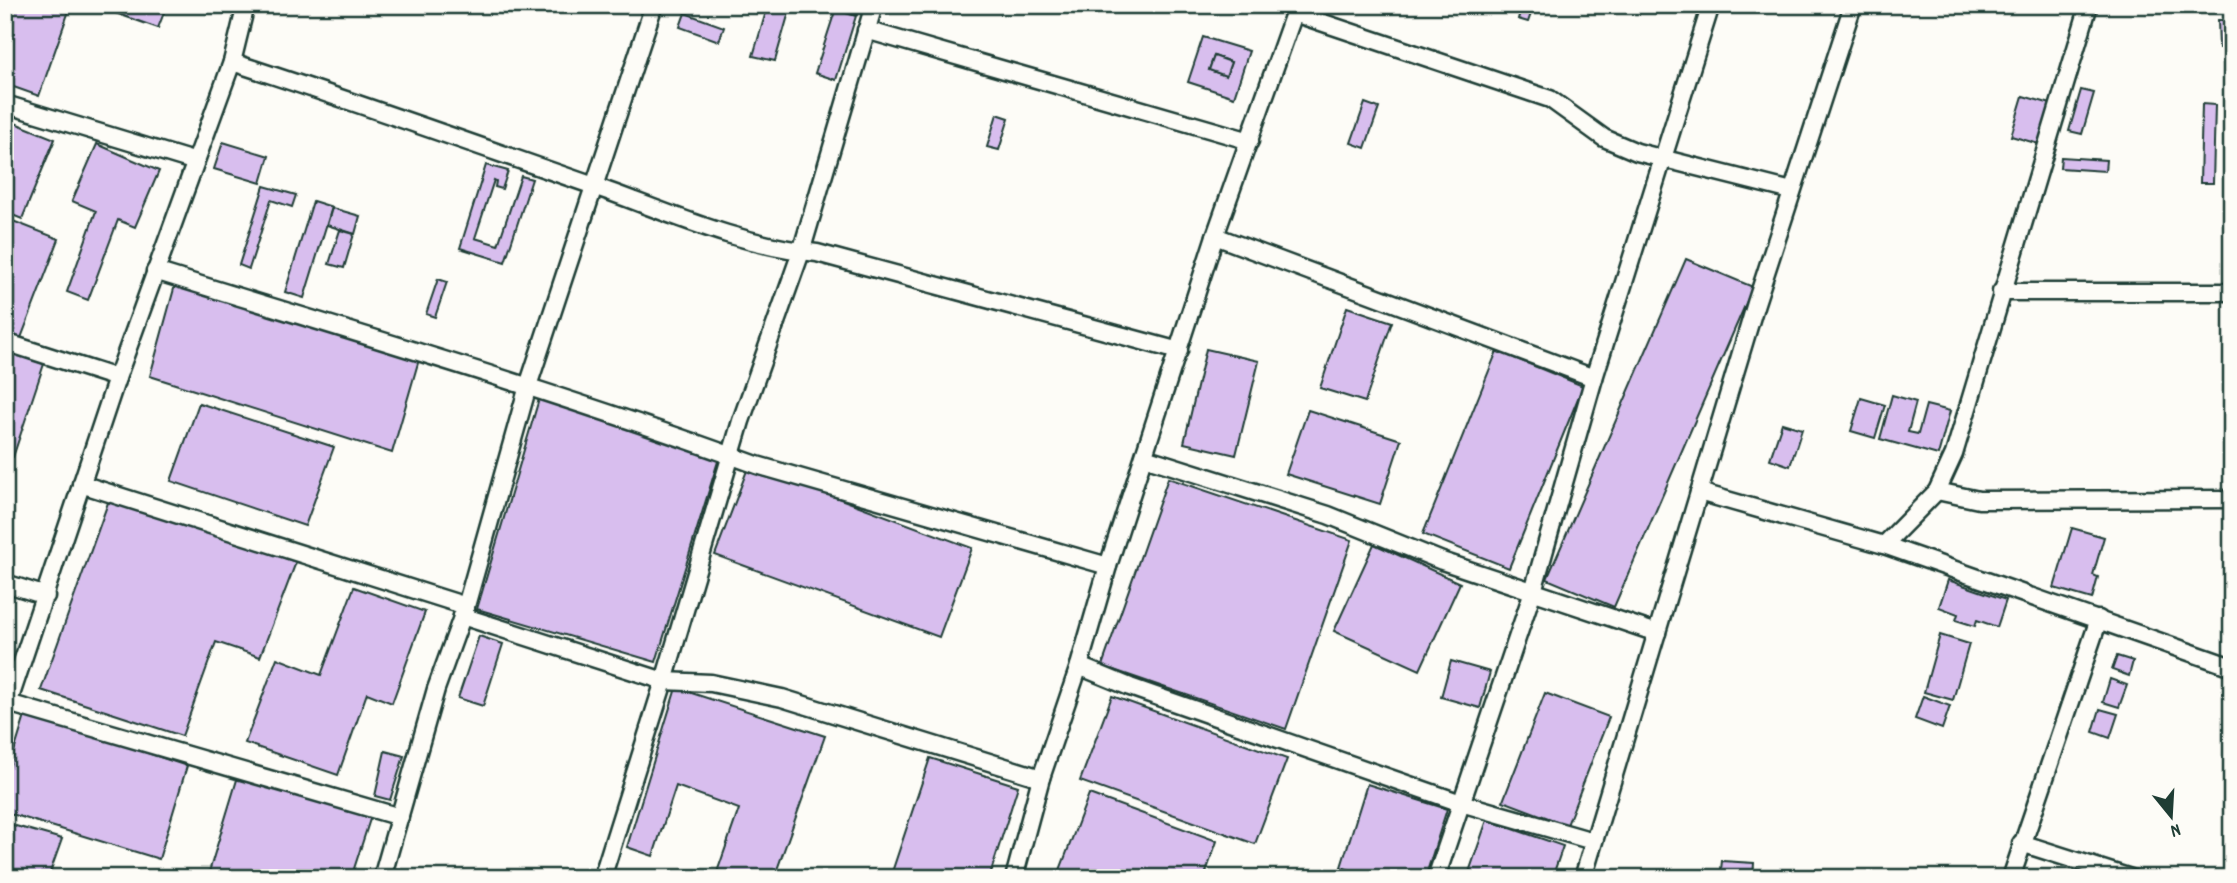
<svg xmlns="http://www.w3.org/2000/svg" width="2237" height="883" font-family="Dekko,sans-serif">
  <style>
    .building { fill: #d8beee; stroke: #1f3d34; stroke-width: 2; fill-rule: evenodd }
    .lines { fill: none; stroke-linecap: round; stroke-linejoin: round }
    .street-casing { stroke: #1f3d34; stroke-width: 21 }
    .street { stroke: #fdfcf7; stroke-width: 16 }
  </style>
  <rect width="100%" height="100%" fill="#fdfcf7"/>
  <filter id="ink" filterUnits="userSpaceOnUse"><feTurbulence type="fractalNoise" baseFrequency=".0143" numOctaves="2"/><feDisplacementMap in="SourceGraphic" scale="14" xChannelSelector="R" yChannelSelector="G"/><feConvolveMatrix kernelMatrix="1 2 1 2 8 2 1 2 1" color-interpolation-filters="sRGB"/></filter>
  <g filter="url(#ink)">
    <g class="building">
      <path d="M 5,5 L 71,5 L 39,96 L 5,84 Z"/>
      <path d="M 105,5 L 167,5 L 158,28 L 104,9 Z"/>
      <path d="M 768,5 L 791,5 L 775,61 L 753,56 Z"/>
      <path d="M 837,5 L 858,11 L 857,15 L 839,11 L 856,16 L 836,80 L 815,73 Z"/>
      <path d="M 1522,5 L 1534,5 L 1528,22 L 1518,19 Z"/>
      <path d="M 685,13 L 724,27 L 719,41 L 680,27 Z"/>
      <path d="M 2218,20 L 2232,20 L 2232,47 L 2219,48 Z"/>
      <path d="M 1203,37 L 1249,51 L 1234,97 L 1188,82 ZM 1214,56 L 1231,62 L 1226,76 L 1209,70 Z"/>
      <path d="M 1214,56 L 1231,62 L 1226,76 L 1209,70 Z"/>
      <path d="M 2081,90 L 2094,93 L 2082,134 L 2069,131 Z"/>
      <path d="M 2023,96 L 2051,104 L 2039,144 L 2011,136 Z"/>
      <path d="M 1365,103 L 1379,108 L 1365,148 L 1351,143 Z"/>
      <path d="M 2202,104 L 2215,105 L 2213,183 L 2200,183 Z"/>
      <path d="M 997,114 L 1009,118 L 999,150 L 987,147 Z"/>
      <path d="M 5,119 L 55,139 L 22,219 L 5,212 Z"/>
      <path d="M 223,142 L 269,156 L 261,183 L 214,169 Z"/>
      <path d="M 97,144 L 159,171 L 135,227 L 118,220 L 88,300 L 67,292 L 96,211 L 72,201 Z"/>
      <path d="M 2061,157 L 2106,160 L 2105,171 L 2060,168 Z"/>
      <path d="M 486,165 L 508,171 L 502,189 L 495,187 L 496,181 L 494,180 L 475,238 L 498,245 L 521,176 L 532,179 L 505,262 L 460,248 Z"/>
      <path d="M 264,186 L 296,195 L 292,207 L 271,200 L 249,269 L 239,265 Z"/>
      <path d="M 313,201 L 332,207 L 304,298 L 285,292 Z"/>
      <path d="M 332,208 L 360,216 L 355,234 L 327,225 Z"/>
      <path d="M 5,218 L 59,239 L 21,338 L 5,332 Z"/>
      <path d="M 340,230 L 354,234 L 344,268 L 329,264 Z"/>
      <path d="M 1686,259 L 1753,287 L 1614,607 L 1547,579 Z"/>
      <path d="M 438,279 L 447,282 L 435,317 L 426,314 Z"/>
      <path d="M 175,285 L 420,356 L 392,453 L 150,376 Z"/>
      <path d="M 1347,307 L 1392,322 L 1365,402 L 1320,388 Z"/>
      <path d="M 1206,349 L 1259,361 L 1236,455 L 1184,443 Z"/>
      <path d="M 5,351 L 44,364 L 13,457 L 5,454 Z"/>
      <path d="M 1497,351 L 1583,386 L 1509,568 L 1423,534 Z"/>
      <path d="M 1892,395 L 1916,402 L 1908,432 L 1918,434 L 1926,405 L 1950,411 L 1938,455 L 1880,439 Z"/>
      <path d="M 1861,398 L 1885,405 L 1875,438 L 1851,431 Z"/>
      <path d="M 539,399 L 719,458 L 656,662 L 477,609 Z"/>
      <path d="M 199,403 L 334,447 L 305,526 L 171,481 Z"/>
      <path d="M 1308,410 L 1401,440 L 1380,504 L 1286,474 Z"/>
      <path d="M 1782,423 L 1802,429 L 1790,466 L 1770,459 Z"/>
      <path d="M 749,465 L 972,548 L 939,637 L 715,555 Z"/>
      <path d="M 1168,478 L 1352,540 L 1286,729 L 1102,666 Z"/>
      <path d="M 110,497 L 296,562 L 260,657 L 216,642 L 182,736 L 41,690 Z"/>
      <path d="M 2072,528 L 2104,537 L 2093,575 L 2098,577 L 2092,599 L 2054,588 Z"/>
      <path d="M 1374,544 L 1460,583 L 1420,670 L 1334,631 Z"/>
      <path d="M 1948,580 L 2006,600 L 1997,627 L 1977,620 L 1975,626 L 1956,620 L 1958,614 L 1939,607 Z"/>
      <path d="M 354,587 L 425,612 L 392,703 L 367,693 L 338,775 L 245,743 L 277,658 L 321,675 Z"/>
      <path d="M 1940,635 L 1969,644 L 1953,700 L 1924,692 Z"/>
      <path d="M 479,636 L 503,644 L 483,706 L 458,698 Z"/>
      <path d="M 2117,656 L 2133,661 L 2129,676 L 2112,670 Z"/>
      <path d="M 1451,661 L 1490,672 L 1480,708 L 1441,697 Z"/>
      <path d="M 2110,679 L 2127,685 L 2119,707 L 2103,702 Z"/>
      <path d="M 676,688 L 825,736 L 774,878 L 715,878 L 739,809 L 676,786 L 653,856 L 627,847 Z"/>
      <path d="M 1545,693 L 1609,717 L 1567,825 L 1503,801 Z"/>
      <path d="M 1112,696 L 1287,759 L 1255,844 L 1080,781 Z"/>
      <path d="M 1923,696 L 1950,706 L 1942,729 L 1915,719 Z"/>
      <path d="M 2100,709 L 2118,714 L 2110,738 L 2093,732 Z"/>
      <path d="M 26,713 L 187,766 L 159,859 L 5,812 L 5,781 Z"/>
      <path d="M 385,751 L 404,756 L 390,800 L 375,796 Z"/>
      <path d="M 930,758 L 1018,786 L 989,878 L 890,878 Z"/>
      <path d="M 239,773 L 371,816 L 351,878 L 229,878 L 209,872 Z"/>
      <path d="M 1367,784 L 1447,809 L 1425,878 L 1375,878 L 1341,867 Z"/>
      <path d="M 1089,794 L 1217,841 L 1204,878 L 1057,878 Z"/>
      <path d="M 1487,820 L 1563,846 L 1552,878 L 1467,878 Z"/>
      <path d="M 5,823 L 62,839 L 48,878 L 5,878 Z"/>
      <path d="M 1722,861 L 1754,863 L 1753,878 L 1720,878 Z"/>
    </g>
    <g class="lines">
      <g class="street-casing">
        <g id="street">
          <path d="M 1294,13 L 1550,99 L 1604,138 L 1637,152 L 1792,191"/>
          <path d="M 866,30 L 1250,141"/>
          <path d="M 232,62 C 353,101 473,144 594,186 C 667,212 738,245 817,253 L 1179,351"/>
          <path d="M 5,104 L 193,161"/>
          <path d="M 1215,236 L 1594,378"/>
          <path d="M 155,271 C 356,333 560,393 757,465 L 1108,566"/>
          <path d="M 2001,292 L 2232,292"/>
          <path d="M 5,342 L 117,378"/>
          <path d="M 1144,457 L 1328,515 L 1442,561 L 1657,633"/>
          <path d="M 81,484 L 466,606"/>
          <path d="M 1937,491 L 1979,500 L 2232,499"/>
          <path d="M 1699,492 L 1884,545 L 2232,667"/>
          <path d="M 1884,545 L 1937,491 L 1954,454 L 2089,5"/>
          <path d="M 5,583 L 46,596"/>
          <path d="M 462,616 L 664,681 L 711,683 L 782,698 L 1041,778"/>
          <path d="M 1079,666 L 1130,687 L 1461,803 L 1593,841"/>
          <path d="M 8,703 L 400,817"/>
          <path d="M 5,713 L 117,378 L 232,62 L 246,5"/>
          <path d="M 2021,843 L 2131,878"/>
          <path d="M 382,878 L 436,689 L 466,606 L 528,386 L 654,5"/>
          <path d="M 602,878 L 664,681 L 741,421 L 801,252 L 874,5"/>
          <path d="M 1014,878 L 1041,778 L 1079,666 L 1108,566 L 1215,236 L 1297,5"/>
          <path d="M 1436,878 L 1533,591 L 1594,378 L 1711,5"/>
          <path d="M 1583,878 L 1756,303 L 1853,5"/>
          <path d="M 2011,878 L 2099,619"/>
        </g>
      </g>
      <use href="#street" class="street"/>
    </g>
  </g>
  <rect width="2237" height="883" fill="none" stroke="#fdfcf7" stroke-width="28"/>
  <rect x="14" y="14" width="2209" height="855" fill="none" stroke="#1f3d34" stroke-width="2.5" filter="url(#ink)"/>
  <g transform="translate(2171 816) rotate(162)" stroke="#fdfcf7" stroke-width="5" paint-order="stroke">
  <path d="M0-5L12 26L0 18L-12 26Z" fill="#1f3d34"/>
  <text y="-10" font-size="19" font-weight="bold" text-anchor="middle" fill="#1f3d34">N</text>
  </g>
</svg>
